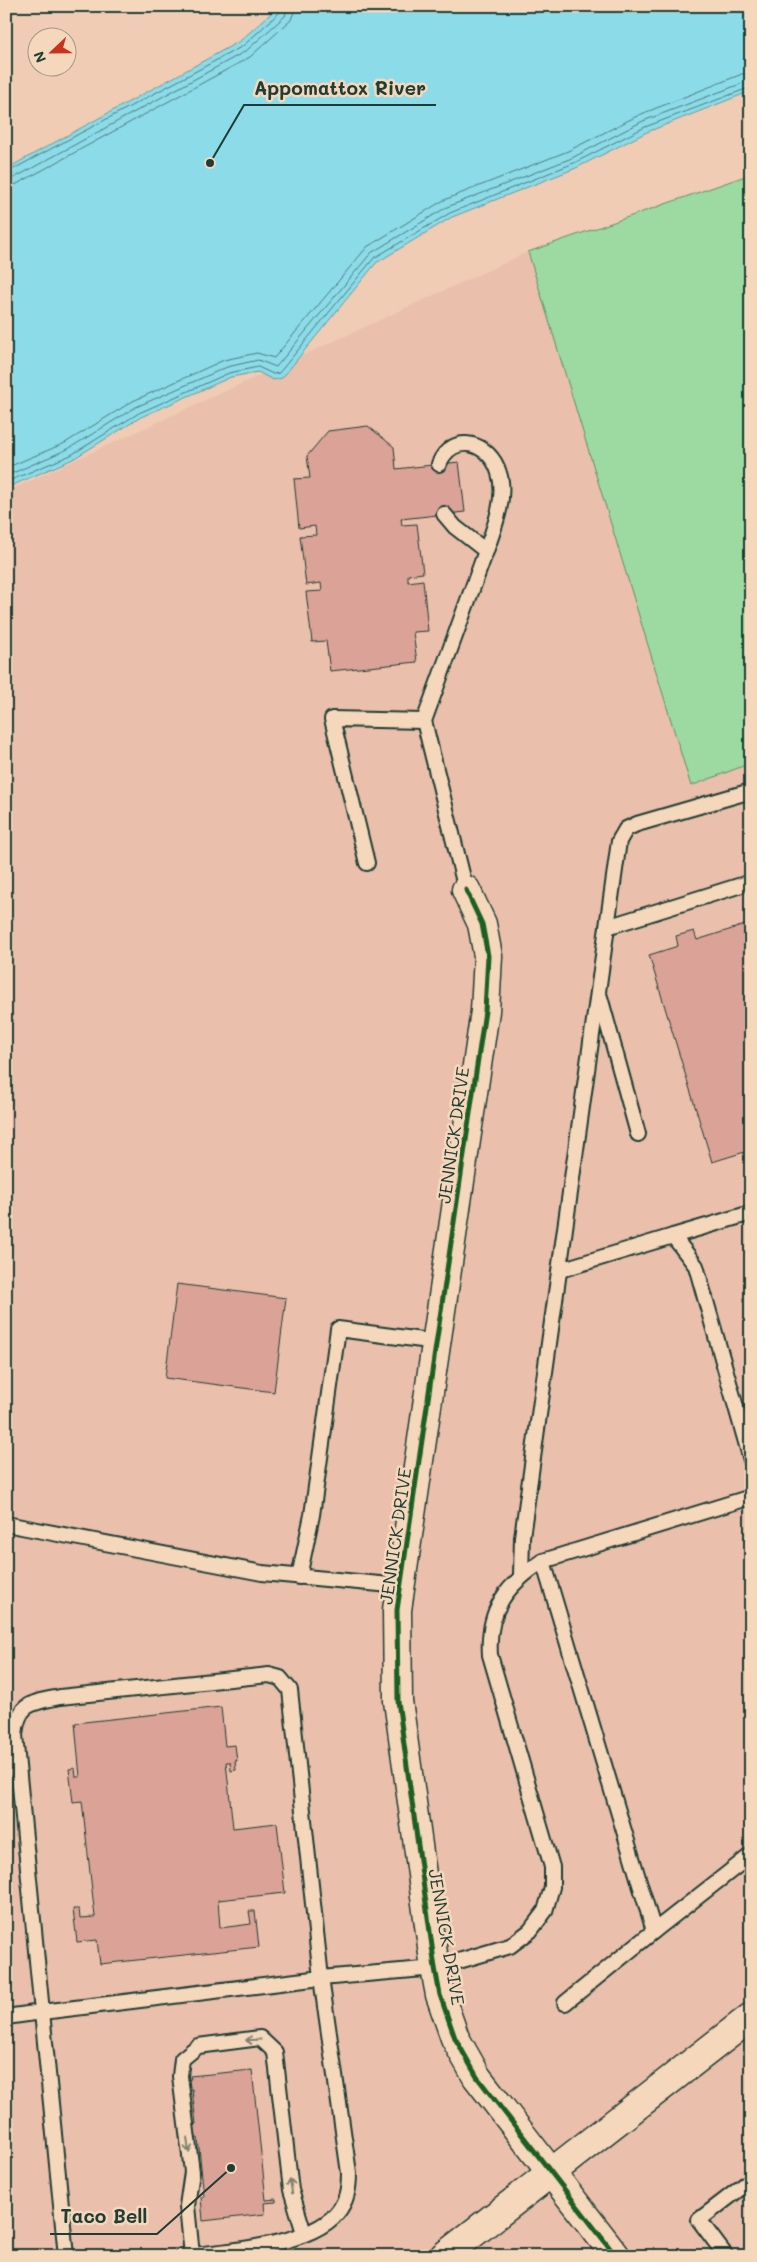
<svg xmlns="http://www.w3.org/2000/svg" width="757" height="2262" font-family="Mali,sans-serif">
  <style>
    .built { fill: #eabfab }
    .green { fill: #9cdaa1; stroke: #5e8c6a }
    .water { fill: #8cdbe8; stroke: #609ca0 }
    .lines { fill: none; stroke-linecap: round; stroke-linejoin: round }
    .shore { stroke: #4b7c7c; stroke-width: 1 }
    .building { fill: #dba297; stroke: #1f3d34 }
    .lane-casing { stroke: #1f3d34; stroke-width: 18 }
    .street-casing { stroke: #1f3d34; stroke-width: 31 }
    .secondary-casing { stroke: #1f3d34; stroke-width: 31 }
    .lane { stroke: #f5d7bb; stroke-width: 14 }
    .street { stroke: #f5d7bb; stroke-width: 28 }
    .secondary { stroke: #f5d7bb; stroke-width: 28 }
    .cycleway-casing { stroke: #f5d7bb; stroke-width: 8 }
    .cycleway { stroke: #1b5e20; stroke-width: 5 }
    .oneway { stroke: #7f8271 }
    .labels { text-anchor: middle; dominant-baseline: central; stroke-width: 5; stroke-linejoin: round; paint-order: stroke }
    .street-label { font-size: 18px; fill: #1f3d34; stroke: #f5d7bb }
    .leader { fill: none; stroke: #1f3d34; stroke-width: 2 }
    .callout-dot { fill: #1f3d34; stroke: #f5d7bb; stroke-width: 2 }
    .callout-label { font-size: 19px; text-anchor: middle; font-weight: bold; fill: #1f3d34; stroke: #f5d7bb; stroke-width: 5; stroke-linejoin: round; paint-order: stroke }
  </style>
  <rect width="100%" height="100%" fill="#f0ccb4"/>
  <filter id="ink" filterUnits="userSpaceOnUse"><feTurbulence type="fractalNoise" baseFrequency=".02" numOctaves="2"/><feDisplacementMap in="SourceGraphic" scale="10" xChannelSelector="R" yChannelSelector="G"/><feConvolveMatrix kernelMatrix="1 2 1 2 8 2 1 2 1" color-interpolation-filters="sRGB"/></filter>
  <g filter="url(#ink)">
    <path class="built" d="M 528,252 L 691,785 L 751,763 L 751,2256 L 6,2256 L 6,492 Z"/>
    <path class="green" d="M 751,174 L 751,763 L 691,786 L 528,252 Z"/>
    <path class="water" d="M 279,6 L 751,6 L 751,91 L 647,132 L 576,168 L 452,217 L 376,263 L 282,378 L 273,380 L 258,372 L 231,377 L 141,417 L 73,459 L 6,488 L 6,169 L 240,41 Z"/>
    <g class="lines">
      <g class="shore">
        <path d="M 6,173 L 243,46 L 280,12 L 282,6"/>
        <path d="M 6,179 L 14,178 L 246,51 L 285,16 L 288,6"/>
        <path d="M 6,187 L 17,184 L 250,57 L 291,20 L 296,6"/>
        <path d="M 6,468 L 65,443 L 133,401 L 224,360 L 257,353 L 274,358 L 367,247 L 444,200 L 568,151 L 639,115 L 742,74 L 751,73"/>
        <path d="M 6,476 L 68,449 L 136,407 L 227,367 L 258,360 L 276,367 L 371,253 L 447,207 L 572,158 L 643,121 L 751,80"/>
        <path d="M 6,482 L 71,455 L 139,413 L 229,373 L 258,367 L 273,374 L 279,373 L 374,258 L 450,213 L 574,163 L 645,127 L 751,87"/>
      </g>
    </g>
    <g class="building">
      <path d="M 368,426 L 394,447 L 396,469 L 459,462 L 465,512 L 401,519 L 402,525 L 417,524 L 423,573 L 408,575 L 408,582 L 423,580 L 428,631 L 413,632 L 417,662 L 330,671 L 326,641 L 312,642 L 306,592 L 322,591 L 321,583 L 306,585 L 300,536 L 316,535 L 315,526 L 299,528 L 294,479 L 310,478 L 307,456 L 328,431 Z"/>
      <path d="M 751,923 L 751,1150 L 712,1162 L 649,955 L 678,946 L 676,936 L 694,931 L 697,940 Z"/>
      <path d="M 177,1284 L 286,1298 L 274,1392 L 165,1378 Z"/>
      <path d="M 221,1707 L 225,1746 L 235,1745 L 237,1761 L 235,1761 L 236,1770 L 231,1771 L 230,1762 L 226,1762 L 233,1828 L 277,1823 L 285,1893 L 218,1900 L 220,1928 L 251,1924 L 249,1911 L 255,1911 L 259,1947 L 100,1964 L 97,1940 L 77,1942 L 73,1909 L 79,1909 L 80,1918 L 95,1917 L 82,1801 L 73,1802 L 69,1769 L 75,1768 L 76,1777 L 80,1777 L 75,1723 Z"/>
      <path d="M 252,2070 L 266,2200 L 276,2199 L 276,2202 L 264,2203 L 265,2214 L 203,2221 L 201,2197 L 204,2197 L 198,2138 L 189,2139 L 188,2124 L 196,2124 L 192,2089 L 185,2089 L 185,2080 L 191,2079 L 190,2076 Z"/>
    </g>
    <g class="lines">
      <g class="lane-casing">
        <g id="lane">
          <path d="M 439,464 C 453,431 490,442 499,473 C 507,497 494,528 486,551 L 455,527 L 444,514"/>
          <path d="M 367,863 L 332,719 L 424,721"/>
          <path d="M 466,890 L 424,721 L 486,551"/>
          <path d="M 607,927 L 751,882"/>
          <path d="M 600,997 L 638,1134"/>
          <path d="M 673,1236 L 751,1213"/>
          <path d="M 560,1270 L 673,1236 L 696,1266 L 751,1460"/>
          <path d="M 6,1524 L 262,1573 L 401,1586"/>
          <path d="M 543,1561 L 654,1931 L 751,1855"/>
          <path d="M 521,1575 L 522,1537 L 619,841 L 626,829 L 637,824 L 751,791"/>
          <path d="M 299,1577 L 312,1515 L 338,1329 L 437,1342"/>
          <path d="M 565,2003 L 654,1931"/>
          <path d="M 6,2017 L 42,2012 L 66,2256"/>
          <path d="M 192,2255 L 187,2206 L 192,2172 L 180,2076 L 182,2059 L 198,2046 L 260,2038 L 275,2052 L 291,2190 L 304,2233"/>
          <path d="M 182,2256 C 223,2252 310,2246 337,2213 C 347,2201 349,2188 349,2173 L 321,1978 L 290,1690 L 280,1678 L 269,1675 L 60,1697 C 32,1703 18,1702 15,1735 L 42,2012 L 321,1978 L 435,1968 L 510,1946 L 530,1931 L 545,1911 L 552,1887 L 552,1867 L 490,1655 C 487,1610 506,1585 543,1561 L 751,1497"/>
          <path d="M 726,2256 L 699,2220 L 751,2180"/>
        </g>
      </g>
      <g class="street-casing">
        <path id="street" d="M 466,890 L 482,924 L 488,956 L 485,1011 L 397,1610 L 398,1701 L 435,1968 L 440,1995 L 455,2038 L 477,2077 L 616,2256"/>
      </g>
      <g class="secondary-casing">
        <path id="secondary" d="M 444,2256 L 751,2017"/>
      </g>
      <use href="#lane" class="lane"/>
      <use href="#street" class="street"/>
      <use href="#secondary" class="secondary"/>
      <g class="cycleway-casing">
        <path id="cycleway" d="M 466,890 L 482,924 L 488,956 L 485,1011 L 397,1610 L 398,1701 L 435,1968 L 440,1995 L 455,2038 L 477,2077 L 616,2256"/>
      </g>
      <use href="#cycleway" class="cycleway"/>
    </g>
    <defs><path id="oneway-shaft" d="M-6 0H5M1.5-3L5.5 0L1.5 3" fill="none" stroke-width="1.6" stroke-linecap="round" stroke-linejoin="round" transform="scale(1.25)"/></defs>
    <g class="oneway">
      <use href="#oneway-shaft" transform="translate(253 2040) rotate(177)"/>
      <use href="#oneway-shaft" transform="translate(188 2145) rotate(83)"/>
      <use href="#oneway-shaft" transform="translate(291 2186) rotate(-99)"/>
    </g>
  </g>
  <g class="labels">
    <g class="street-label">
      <text transform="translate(453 1135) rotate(-82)">JENNICK DRIVE</text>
      <text transform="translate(395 1536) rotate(-82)">JENNICK DRIVE</text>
      <text transform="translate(447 1937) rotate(80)">JENNICK DRIVE</text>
    </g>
  </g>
  <path class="leader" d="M210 163L244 105H436M231 2168L157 2234H50"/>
  <g class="callout-dot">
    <circle cx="210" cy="163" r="5"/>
    <circle cx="231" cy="2168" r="5"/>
  </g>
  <g class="callout-label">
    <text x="340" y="95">Appomattox River</text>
    <text x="104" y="2223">Taco Bell</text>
  </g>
  <rect width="757" height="2262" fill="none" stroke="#f5d7bb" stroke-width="25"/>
  <rect x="12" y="12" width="732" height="2237" fill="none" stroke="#1f3d34" stroke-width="2" filter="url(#ink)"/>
  <g transform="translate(52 52) rotate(248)"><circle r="24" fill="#f5d7bb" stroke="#9f9985"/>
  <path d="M0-4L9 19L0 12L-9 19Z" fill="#c8321e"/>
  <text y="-8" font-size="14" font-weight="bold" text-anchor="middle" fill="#1f3d34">N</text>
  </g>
</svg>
